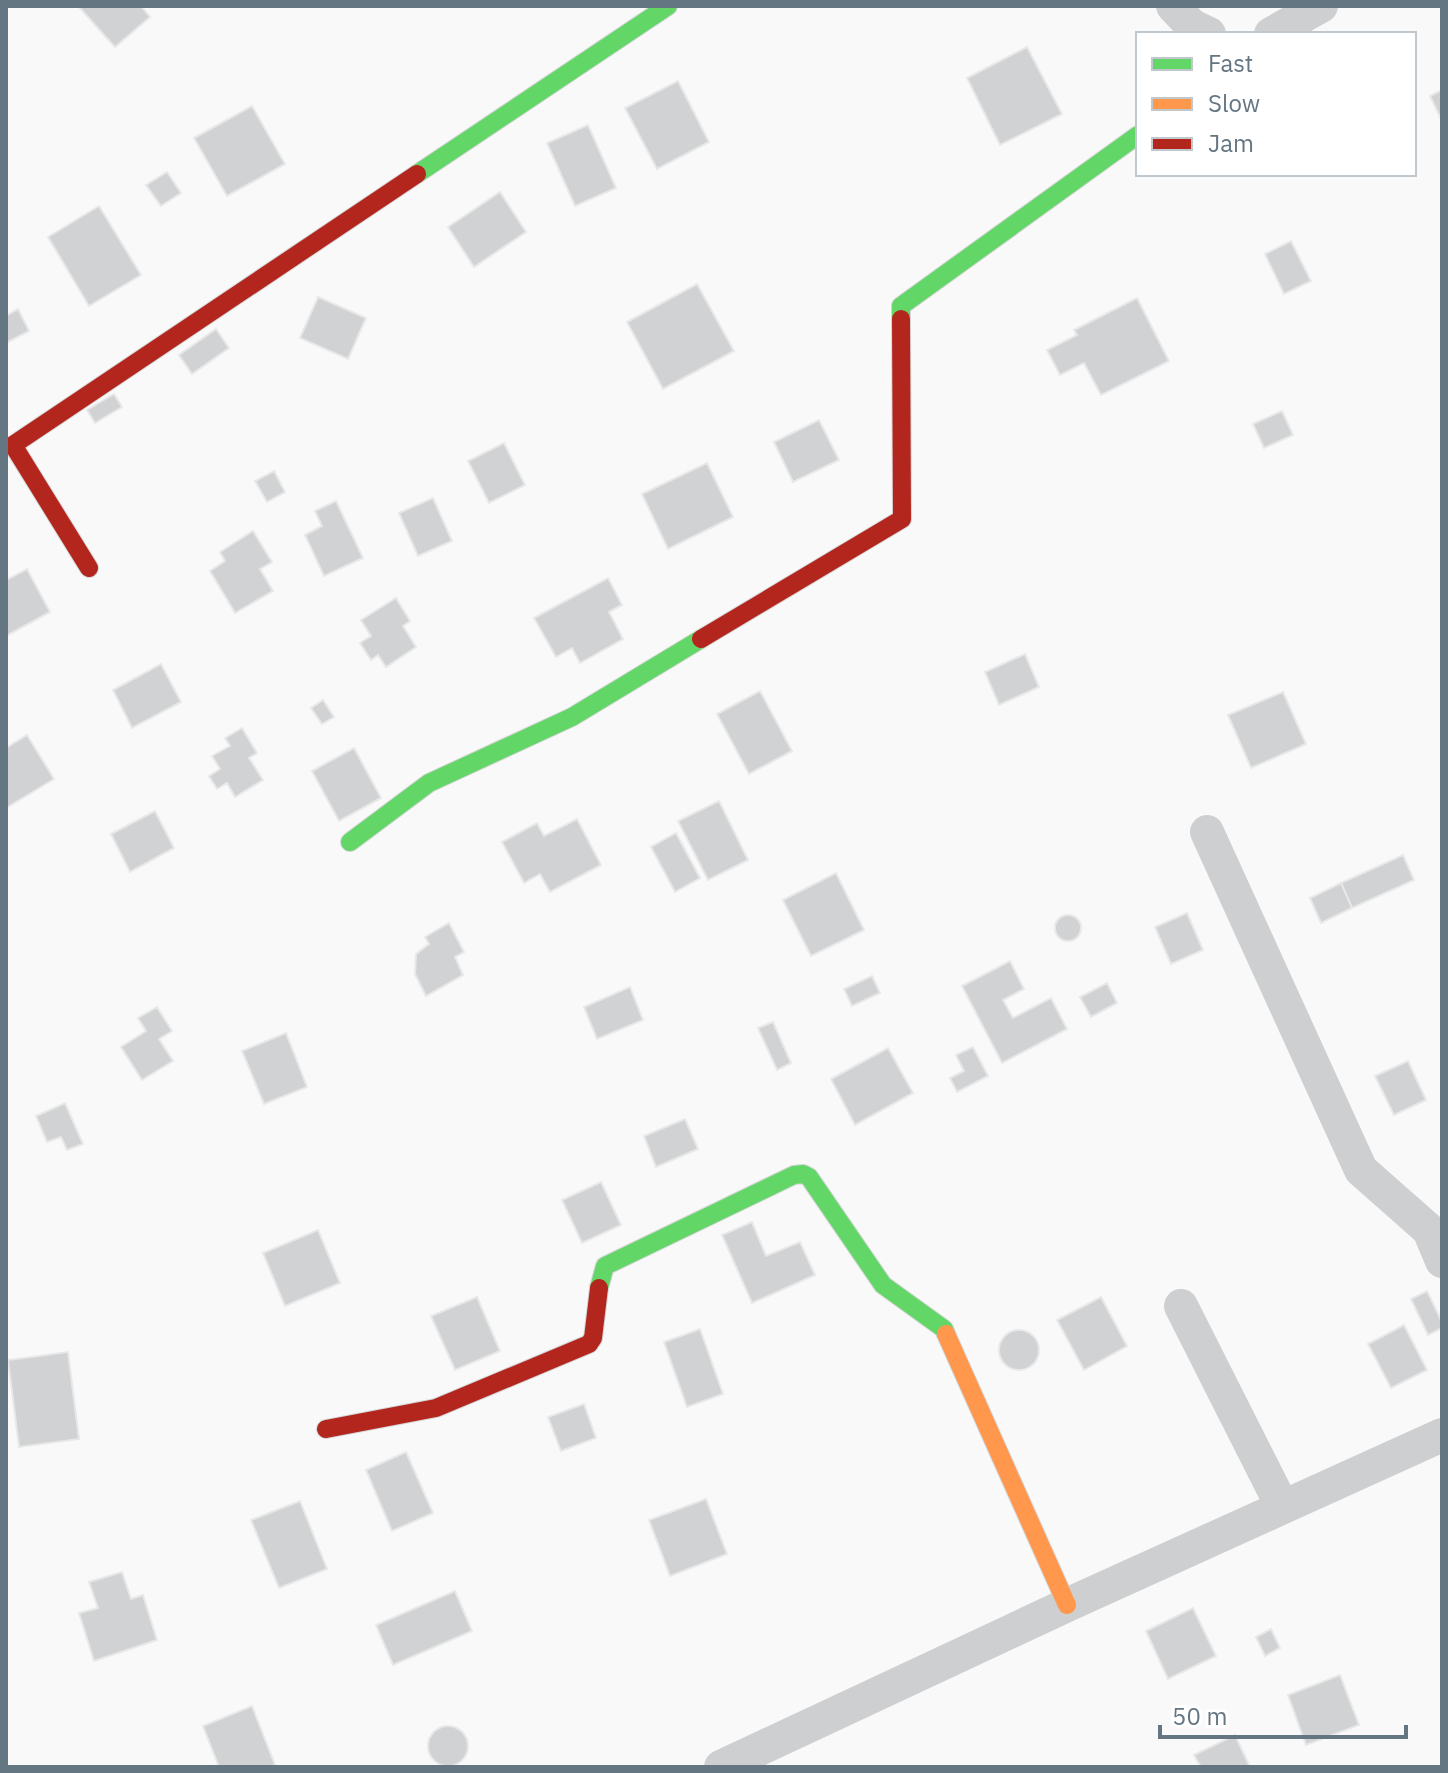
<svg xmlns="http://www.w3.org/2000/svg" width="1448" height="1773" font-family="'IBM Plex Sans',sans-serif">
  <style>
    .building { fill: #d0d2d3; stroke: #e8e8e8; stroke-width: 2 }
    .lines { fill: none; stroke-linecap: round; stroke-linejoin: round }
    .fast-casing { stroke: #d5d6d7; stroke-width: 20 }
    .slow-casing { stroke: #d5d6d7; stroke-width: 20 }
    .jam-casing { stroke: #d5d6d7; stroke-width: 20 }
    .street { stroke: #cecfd0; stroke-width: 34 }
    .fast { stroke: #63d668; stroke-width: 18 }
    .slow { stroke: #ff974d; stroke-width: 18 }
    .jam { stroke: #b3261e; stroke-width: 18 }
  </style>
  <rect width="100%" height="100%" fill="#f9f9f9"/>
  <g class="building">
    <path d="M 78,6 L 141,6 L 150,17 L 115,47 Z"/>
    <path d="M 1027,47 L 1062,114 L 1000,145 L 967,78 Z"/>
    <path d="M 678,81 L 709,142 L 657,169 L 625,108 Z"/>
    <path d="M 1442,90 L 1442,121 L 1430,96 Z"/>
    <path d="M 252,106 L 285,164 L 227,196 L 194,138 Z"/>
    <path d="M 588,125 L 616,188 L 575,206 L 547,143 Z"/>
    <path d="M 167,172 L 181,193 L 161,206 L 146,185 Z"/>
    <path d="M 500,192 L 526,232 L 474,267 L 448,227 Z"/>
    <path d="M 99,206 L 141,275 L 89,306 L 48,237 Z"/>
    <path d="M 1291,241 L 1311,281 L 1284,294 L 1265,254 Z"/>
    <path d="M 697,284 L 734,351 L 663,389 L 627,322 Z"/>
    <path d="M 318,297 L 366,318 L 348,359 L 300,338 Z"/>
    <path d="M 1137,298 L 1169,361 L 1101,395 L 1084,363 L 1060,375 L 1047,350 L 1077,335 L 1074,330 Z"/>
    <path d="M 18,309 L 29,331 L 6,343 L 6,316 Z"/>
    <path d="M 216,329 L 229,348 L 192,374 L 179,355 Z"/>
    <path d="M 114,394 L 122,407 L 95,423 L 87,410 Z"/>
    <path d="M 1282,411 L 1293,435 L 1264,448 L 1253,424 Z"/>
    <path d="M 819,420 L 839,460 L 793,482 L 774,442 Z"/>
    <path d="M 504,443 L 525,485 L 489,503 L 468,461 Z"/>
    <path d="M 707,463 L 733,517 L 668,549 L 642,494 Z"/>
    <path d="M 274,471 L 285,492 L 267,502 L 255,481 Z"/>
    <path d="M 433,498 L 452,541 L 418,556 L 399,513 Z"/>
    <path d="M 336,501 L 363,558 L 324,576 L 305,535 L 322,526 L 315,511 Z"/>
    <path d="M 253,531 L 272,562 L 260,569 L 273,591 L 235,613 L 210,571 L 225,561 L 220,552 Z"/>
    <path d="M 27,569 L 50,612 L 6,636 L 6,580 Z"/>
    <path d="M 608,578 L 622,605 L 609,612 L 623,639 L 580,663 L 572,648 L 556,657 L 534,618 Z"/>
    <path d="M 396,598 L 410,621 L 403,626 L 416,647 L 386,667 L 378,655 L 371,660 L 360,643 L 371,636 L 361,620 Z"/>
    <path d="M 1025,654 L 1039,687 L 999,705 L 985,672 Z"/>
    <path d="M 161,664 L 181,702 L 132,728 L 113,690 Z"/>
    <path d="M 760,691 L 792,751 L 749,774 L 717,714 Z"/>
    <path d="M 1283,692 L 1306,744 L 1251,768 L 1228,715 Z"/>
    <path d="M 323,700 L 334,717 L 322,724 L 311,708 Z"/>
    <path d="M 242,728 L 257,753 L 249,758 L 263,780 L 235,797 L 227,783 L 217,789 L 209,776 L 220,769 L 212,756 L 230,746 L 225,738 Z"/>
    <path d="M 27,735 L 54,779 L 6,808 L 6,748 Z"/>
    <path d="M 354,748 L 381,798 L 339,821 L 312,771 Z"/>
    <path d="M 719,801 L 748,860 L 708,880 L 678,821 Z"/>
    <path d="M 155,811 L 174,848 L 130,872 L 111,834 Z"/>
    <path d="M 577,819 L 601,865 L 550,892 L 540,874 L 524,883 L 502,842 L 537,823 L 544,836 Z"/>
    <path d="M 676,833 L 700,878 L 675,892 L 651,847 Z"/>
    <path d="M 1403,855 L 1414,880 L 1352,908 L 1341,883 Z"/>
    <path d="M 836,873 L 864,930 L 811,956 L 783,900 Z"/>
    <path d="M 1341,883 L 1352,908 L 1321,923 L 1310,898 Z"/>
    <path d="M 1187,913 L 1203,950 L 1171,964 L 1155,927 Z"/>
    <circle cx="1068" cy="928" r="13"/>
    <path d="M 449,923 L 464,952 L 455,957 L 463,975 L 426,996 L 415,974 L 416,954 L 429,944 L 425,937 Z"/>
    <path d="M 1010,961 L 1024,989 L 1003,1000 L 1013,1018 L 1051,998 L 1067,1029 L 1002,1063 L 962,986 Z"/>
    <path d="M 872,976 L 880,993 L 852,1006 L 844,989 Z"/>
    <path d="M 1107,983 L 1117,1003 L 1091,1017 L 1080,997 Z"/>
    <path d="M 630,987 L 643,1020 L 597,1039 L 584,1007 Z"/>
    <path d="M 157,1007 L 172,1031 L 159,1039 L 173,1061 L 142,1080 L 121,1047 L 146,1031 L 138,1018 Z"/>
    <path d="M 773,1022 L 791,1063 L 777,1070 L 758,1028 Z"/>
    <path d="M 286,1033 L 307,1087 L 264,1104 L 242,1051 Z"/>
    <path d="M 973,1047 L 988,1076 L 957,1092 L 950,1078 L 964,1071 L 956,1055 Z"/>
    <path d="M 888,1048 L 913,1093 L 855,1125 L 831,1079 Z"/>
    <path d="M 1408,1061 L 1426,1100 L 1394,1115 L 1375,1076 Z"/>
    <path d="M 65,1103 L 83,1144 L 67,1150 L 61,1137 L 47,1142 L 36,1116 Z"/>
    <path d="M 685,1119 L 698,1149 L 656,1167 L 644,1136 Z"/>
    <path d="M 601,1182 L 621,1225 L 582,1243 L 562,1200 Z"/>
    <path d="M 752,1222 L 766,1256 L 800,1242 L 815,1275 L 752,1303 L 722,1235 Z"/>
    <path d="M 318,1230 L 340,1283 L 285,1306 L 263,1253 Z"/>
    <path d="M 1427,1291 L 1442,1322 L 1442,1328 L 1428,1335 L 1411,1299 Z"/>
    <path d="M 477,1297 L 500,1351 L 455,1370 L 431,1316 Z"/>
    <path d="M 1101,1297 L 1127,1346 L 1084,1370 L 1057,1320 Z"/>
    <path d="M 1404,1325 L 1427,1370 L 1391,1388 L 1368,1344 Z"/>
    <path d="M 700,1329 L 723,1394 L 687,1407 L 664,1342 Z"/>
    <circle cx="1019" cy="1350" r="20"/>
    <path d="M 68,1352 L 79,1439 L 19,1447 L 8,1360 Z"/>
    <path d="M 584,1404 L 596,1438 L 561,1451 L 548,1417 Z"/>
    <path d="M 406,1452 L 433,1513 L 392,1531 L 366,1470 Z"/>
    <path d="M 706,1499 L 727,1554 L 670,1576 L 649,1520 Z"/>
    <path d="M 300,1501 L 327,1569 L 279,1588 L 251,1520 Z"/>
    <path d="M 122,1572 L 131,1599 L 143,1595 L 157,1640 L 94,1661 L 79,1613 L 98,1608 L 89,1582 Z"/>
    <path d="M 455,1591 L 472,1631 L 393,1665 L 376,1625 Z"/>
    <path d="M 1193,1608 L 1216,1656 L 1168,1679 L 1146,1631 Z"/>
    <path d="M 1271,1629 L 1280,1648 L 1265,1656 L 1256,1637 Z"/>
    <path d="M 1340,1675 L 1359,1725 L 1306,1745 L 1288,1695 Z"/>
    <path d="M 252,1706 L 275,1765 L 269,1767 L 219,1767 L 203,1726 Z"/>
    <circle cx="448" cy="1746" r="20"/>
    <path d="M 1235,1735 L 1250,1767 L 1201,1767 L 1194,1755 Z"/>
  </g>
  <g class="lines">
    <g class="fast-casing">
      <g id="fast">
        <path d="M 417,174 L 668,6"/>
        <path d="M 901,319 L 901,306 L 1138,135"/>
        <path d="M 350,842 L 429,783 L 572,717 L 701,639"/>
        <path d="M 599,1288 L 605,1266 L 794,1175 L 803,1174 L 809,1177 L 883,1285 L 944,1329 L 946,1334"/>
      </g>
    </g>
    <g class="slow-casing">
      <path id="slow" d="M 946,1334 L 1067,1605"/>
    </g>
    <g class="jam-casing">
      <g id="jam">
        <path d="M 89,568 L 13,445 L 417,174"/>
        <path d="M 701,639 L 902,519 L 901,319"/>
        <path d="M 326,1429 L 436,1408 L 589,1344 L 593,1338 L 599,1288"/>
      </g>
    </g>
    <g class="street">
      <path d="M 1173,6 L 1192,26 L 1209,34"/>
      <path d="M 1271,34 L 1321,6"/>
      <path d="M 1207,832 L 1361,1170 L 1429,1230 L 1442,1261"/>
      <path d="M 1181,1306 L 1282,1506"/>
      <path d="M 721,1767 L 1067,1605 L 1442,1435"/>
    </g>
    <use href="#fast" class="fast"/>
    <use href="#slow" class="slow"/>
    <use href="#jam" class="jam"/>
  </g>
  <rect width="1448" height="1773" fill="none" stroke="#657683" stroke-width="16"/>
  <rect x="1136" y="32" width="280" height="144" fill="#ffffff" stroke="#c1c8cd" stroke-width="2"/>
  <rect x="1152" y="58" width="40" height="12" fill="#63d668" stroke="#c1c8cd" stroke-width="2"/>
  <text x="1208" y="72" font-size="24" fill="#657683">Fast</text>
  <rect x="1152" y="98" width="40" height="12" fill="#ff974d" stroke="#c1c8cd" stroke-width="2"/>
  <text x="1208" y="112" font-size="24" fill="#657683">Slow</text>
  <rect x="1152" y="138" width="40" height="12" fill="#b3261e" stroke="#c1c8cd" stroke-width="2"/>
  <text x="1208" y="152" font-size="24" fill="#657683">Jam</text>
  <path d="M1160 1725v12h246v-12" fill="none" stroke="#657683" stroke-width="4"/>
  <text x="1172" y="1725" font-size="24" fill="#657683" stroke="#ffffff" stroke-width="6" paint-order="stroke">50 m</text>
</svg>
